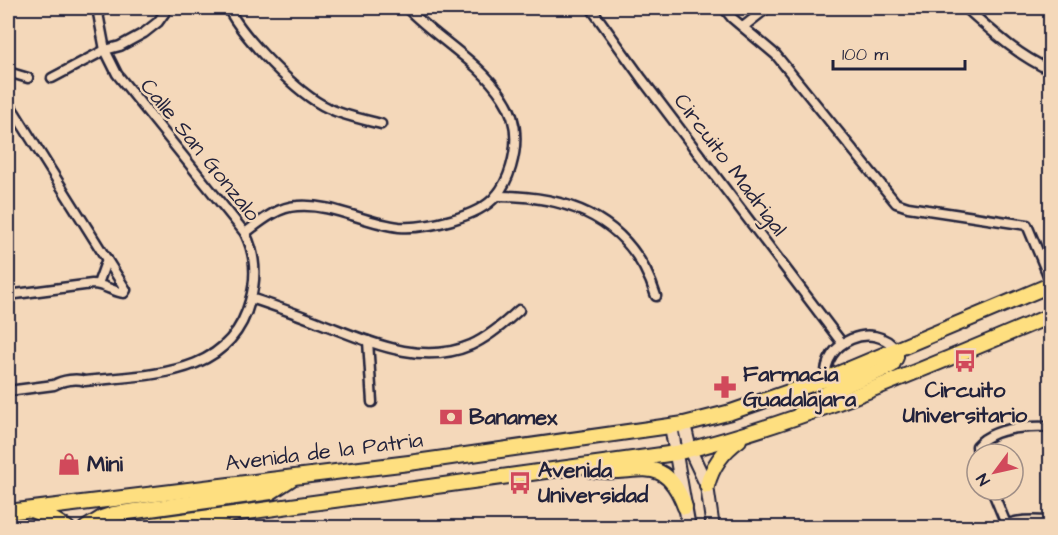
<svg xmlns="http://www.w3.org/2000/svg" width="1058" height="535" font-family="'Architects Daughter',sans-serif">
  <style>
    .lines { fill: none; stroke-linecap: round; stroke-linejoin: round }
    .minor-casing { stroke: #22223b; stroke-width: 13 }
    .secondary-casing { stroke: #22223b; stroke-width: 16 }
    .primary-casing { stroke: #22223b; stroke-width: 18 }
    .minor { stroke: #f4d8ba; stroke-width: 8 }
    .secondary { stroke: #f4d8ba; stroke-width: 12 }
    .primary { stroke: #fedf80; stroke-width: 14 }
    .labels { text-anchor: middle; dominant-baseline: central; stroke-width: 5; stroke-linejoin: round; paint-order: stroke }
    .street-label { font-size: 22px; fill: #22223b; stroke: #f4d8ba }
    .poi-label { font-size: 22px; font-weight: bold; fill: #22223b; stroke: #f4d8ba; text-anchor: start }
  </style>
  <rect width="100%" height="100%" fill="#f4d8ba"/>
  <filter id="ink" filterUnits="userSpaceOnUse"><feTurbulence type="fractalNoise" baseFrequency=".0167" numOctaves="2"/><feDisplacementMap in="SourceGraphic" scale="12" xChannelSelector="R" yChannelSelector="G"/><feConvolveMatrix kernelMatrix="1 2 1 2 8 2 1 2 1" color-interpolation-filters="sRGB"/></filter>
  <g filter="url(#ink)">
    <g class="lines">
      <g class="minor-casing">
        <g id="minor">
          <path d="M 228,8 C 243,37 297,94 328,108 C 344,116 363,119 381,124"/>
          <path d="M 591,8 L 642,79 L 842,343"/>
          <path d="M 724,8 L 732,18 L 776,55 L 896,203 L 908,207 L 1027,225 L 1050,280"/>
          <path d="M 966,8 C 994,33 1016,54 1050,70"/>
          <path d="M 743,27 L 767,8"/>
          <path d="M 8,72 L 28,78"/>
          <path d="M 52,78 L 105,50 L 120,46 L 144,33 L 158,22 L 168,8"/>
          <path d="M 8,102 L 126,290 L 124,293 C 113,292 104,284 92,284 L 8,295"/>
          <path d="M 496,196 C 571,195 632,220 656,296"/>
          <path d="M 245,233 C 260,222 277,207 297,206 C 332,203 364,223 399,227 C 425,229 479,217 496,196 C 503,188 508,177 511,167 C 518,143 518,120 503,98 C 479,61 437,39 407,8"/>
          <path d="M 98,284 L 107,259"/>
          <path d="M 251,298 C 274,306 298,314 320,323 C 368,341 420,367 471,345 C 489,337 505,323 519,310"/>
          <path d="M 368,341 L 372,402"/>
          <path d="M 826,379 C 822,342 874,319 896,350"/>
          <path d="M 8,391 L 54,385 C 62,380 77,378 85,381 C 150,374 230,378 250,301 C 257,277 256,255 245,233 L 117,74 L 105,50 L 97,8"/>
          <path d="M 978,454 L 977,446 C 993,427 1027,426 1050,427"/>
          <path d="M 992,490 L 1006,524"/>
          <path d="M 999,528 C 1014,519 1034,520 1050,521"/>
        </g>
      </g>
      <g class="secondary-casing">
        <g id="secondary">
          <path d="M 684,424 L 690,450 L 707,486 L 713,528"/>
          <path d="M 671,426 L 689,528"/>
        </g>
      </g>
      <g class="primary-casing">
        <g id="primary">
          <path d="M 799,415 C 822,387 861,382 892,365 L 896,357 L 896,350"/>
          <path d="M 591,470 C 636,478 663,448 685,507"/>
          <path d="M 707,486 C 712,466 722,452 739,440"/>
          <path d="M 31,510 L 49,517 L 67,528"/>
          <path d="M 8,512 L 409,463 L 684,424 L 731,412 L 826,379 L 1050,285"/>
          <path d="M 86,528 L 102,518 L 114,514 L 271,492 L 291,479"/>
          <path d="M 131,528 L 676,453 C 807,421 927,367 1050,316"/>
        </g>
      </g>
      <use href="#minor" class="minor"/>
      <use href="#secondary" class="secondary"/>
      <use href="#primary" class="primary"/>
    </g>
  </g>
  <defs>
    <g id="bus-bare" transform="scale(1.8)"><path d="M-5-6H5V4H4V6H2V4H-2V6H-4V4H-5ZM-3.5-4V0h7V-4ZM-3.5 1.2v1.5H-2V1.2ZM2 1.2v1.5H3.5V1.2Z" fill="#d1495b" stroke="#f4d8ba" stroke-width="2.5" paint-order="stroke"/></g>
    <g id="pharmacy-bare" transform="scale(1.8)"><path d="M-2-6h4v4h4v4h-4v4h-4v-4h-4v-4h4Z" fill="#d1495b" stroke="#f4d8ba" stroke-width="2.5" paint-order="stroke"/></g>
    <g id="bank-bare" transform="scale(1.8)"><path d="M-6-4H6V4H-6ZM0-2.3a2.3 2.3 0 1 0 0 4.6a2.3 2.3 0 1 0 0-4.6Z" fill="#d1495b" stroke="#f4d8ba" stroke-width="2.5" paint-order="stroke"/></g>
    <g id="shop-bare" transform="scale(1.8)"><path d="M-5-2.5h2.3a2.7 3.5 0 0 1 5.4 0H5L5.5 6h-11ZM-1.5-2.5h3a1.5 2.3 0 0 0-3 0Z" fill="#d1495b" stroke="#f4d8ba" stroke-width="2.5" paint-order="stroke"/></g>
  </defs>
  <g fill-rule="evenodd">
    <use href="#bus-bare" x="965" y="361"/>
    <use href="#pharmacy-bare" x="725" y="387"/>
    <use href="#bank-bare" x="451" y="417"/>
    <use href="#shop-bare" x="69" y="464"/>
    <use href="#bus-bare" x="520" y="483"/>
  </g>
  <g class="labels">
    <g class="street-label">
      <text transform="translate(200 150) rotate(51)">Calle San Gonzalo</text>
      <text transform="translate(730 165) rotate(53)">Circuito Madrigal</text>
      <text transform="translate(324 452) rotate(-7)">Avenida de la Patria</text>
    </g>
    <g class="poi-label">
      <text x="743" y="374">Farmacia<tspan x="743" dy="25">Guadalajara</tspan></text>
      <text x="965" y="390" text-anchor="middle">Circuito<tspan x="965" dy="25">Universitario</tspan></text>
      <text x="469" y="417">Banamex</text>
      <text x="87" y="464">Mini</text>
      <text x="538" y="470">Avenida<tspan x="538" dy="25">Universidad</tspan></text>
    </g>
  </g>
  <rect width="1058" height="535" fill="none" stroke="#f4d8ba" stroke-width="30"/>
  <rect x="15" y="15" width="1028" height="505" fill="none" stroke="#22223b" stroke-width="2" filter="url(#ink)"/>
  <g transform="translate(995 472) rotate(237)"><circle r="28" fill="#f4d8ba" stroke="#a08f87" stroke-width="1.5"/>
  <path d="M0-4.5L10 22L0 15L-10 22Z" fill="#d1495b"/>
  <text y="-9" font-size="16" font-weight="bold" text-anchor="middle" fill="#22223b">N</text>
  </g>
  <path d="M833 60v9h132v-9" fill="none" stroke="#22223b" stroke-width="3"/>
  <text x="842" y="60" font-size="18" fill="#22223b" stroke="#f4d8ba" stroke-width="4.5" paint-order="stroke">100 m</text>
</svg>
